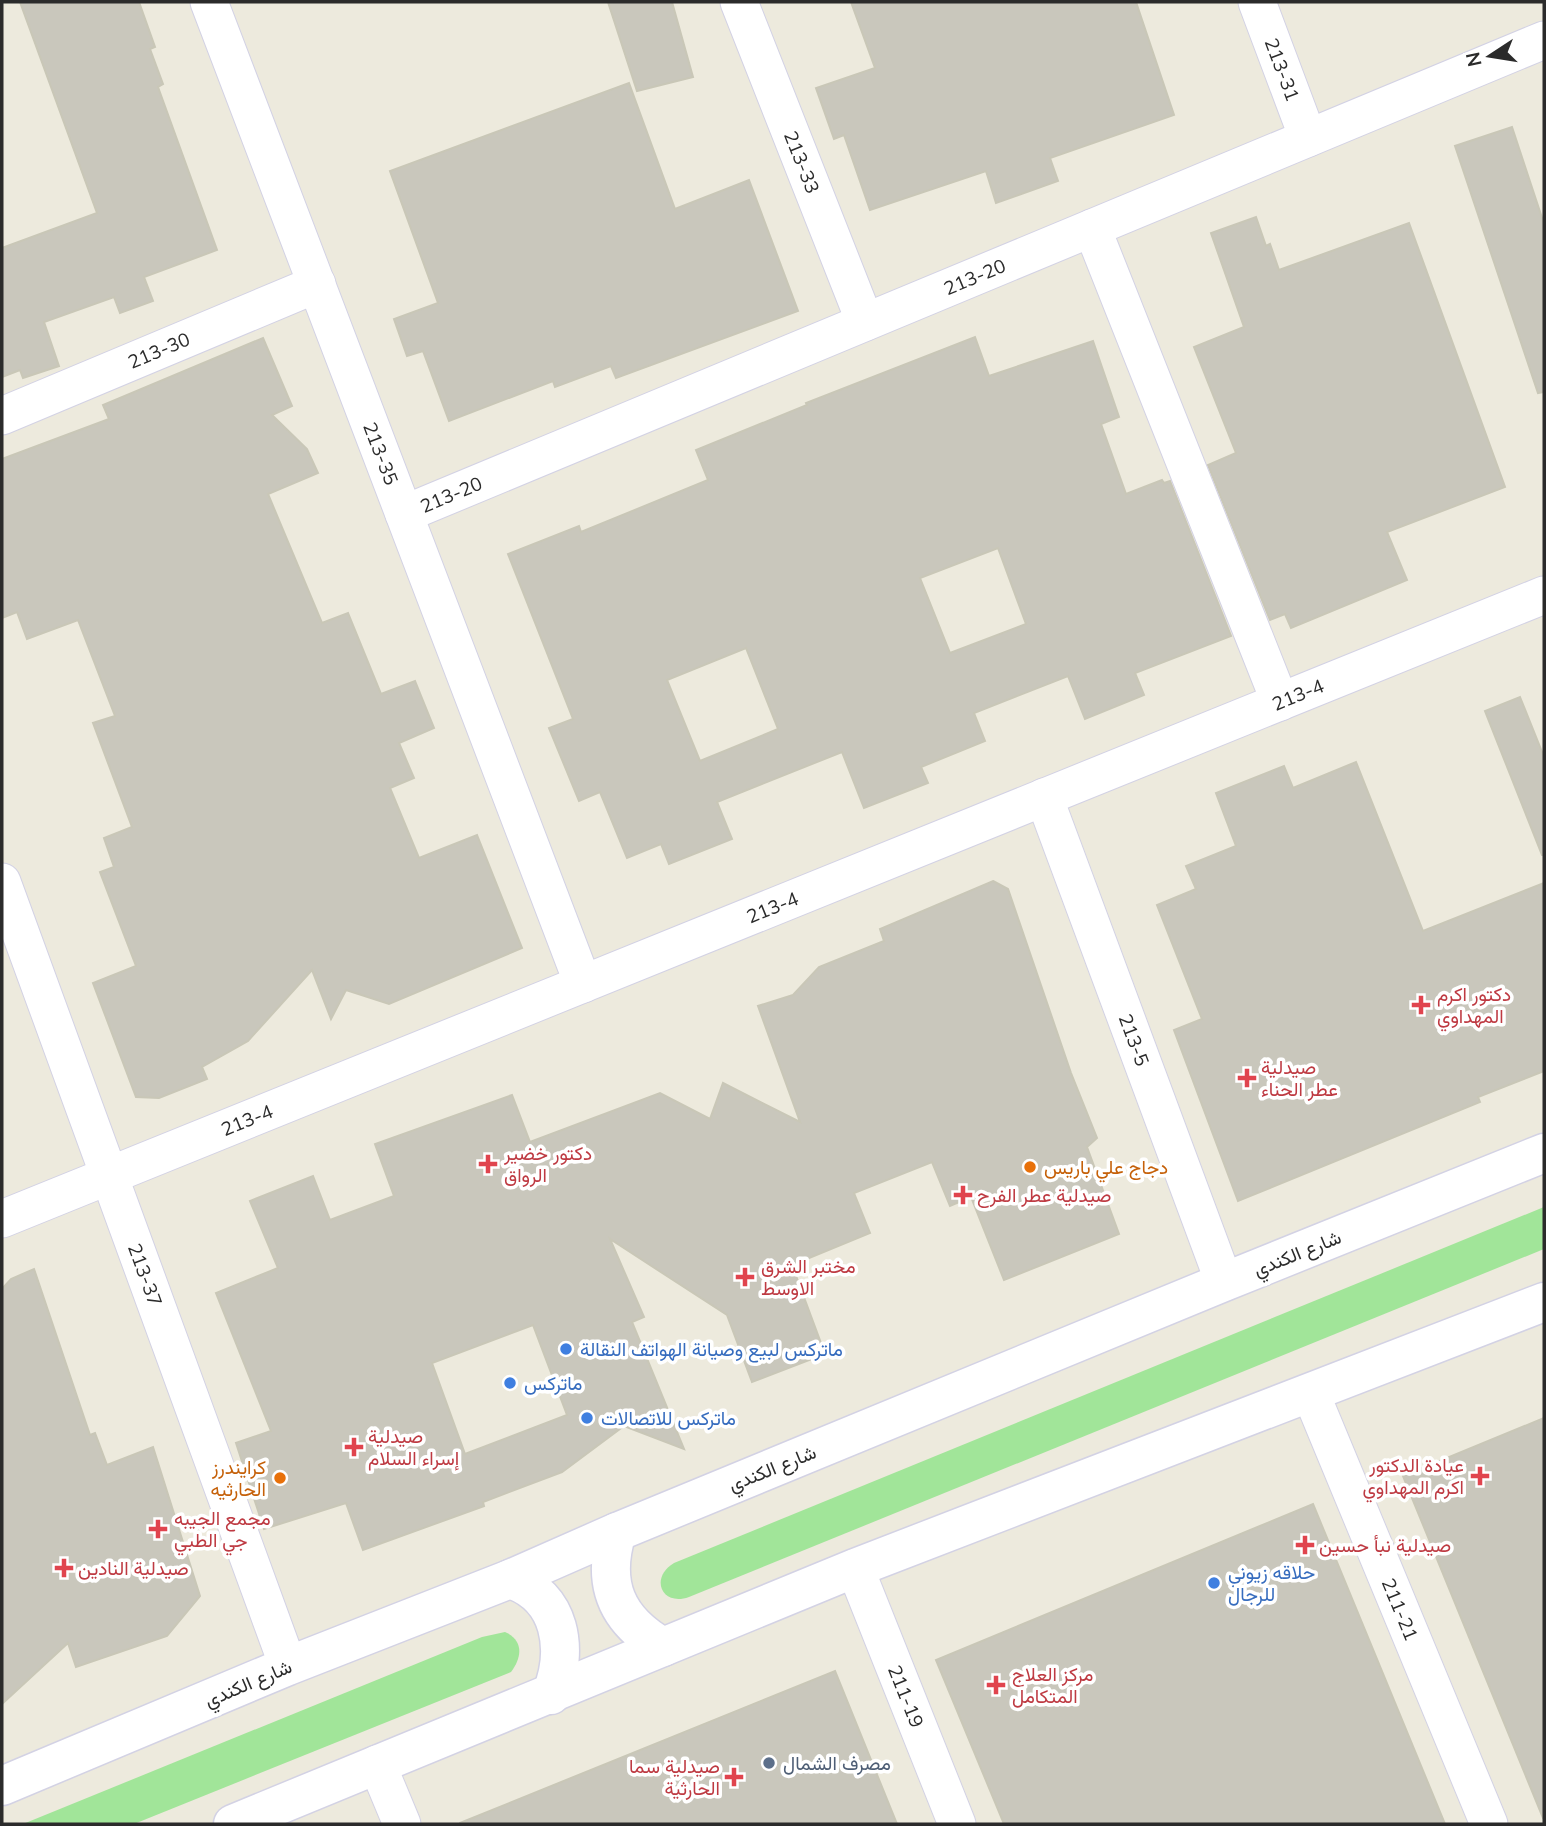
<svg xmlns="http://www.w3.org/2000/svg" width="1546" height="1826" font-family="Mulish,Vazirmatn,sans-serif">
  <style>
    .green { fill: #a1e599 }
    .building { fill: #c9c7bc; stroke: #c9c7b7; stroke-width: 2; fill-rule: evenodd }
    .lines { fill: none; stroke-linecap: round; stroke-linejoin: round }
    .street-casing { stroke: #d3d2e4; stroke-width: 39 }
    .secondary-casing { stroke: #d3d2e4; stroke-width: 41 }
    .street { stroke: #fff; stroke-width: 37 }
    .secondary { stroke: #fff; stroke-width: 38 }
    .health-dot { fill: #e0444e; stroke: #fff; stroke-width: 2.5 }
    .food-dot { fill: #e8710a; stroke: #fff; stroke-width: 2.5 }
    .shop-dot { fill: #3f7fe0; stroke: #fff; stroke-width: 2.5 }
    .service-dot { fill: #5c6f8a; stroke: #fff; stroke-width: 2.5 }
    .labels { text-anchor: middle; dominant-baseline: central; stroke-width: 7; stroke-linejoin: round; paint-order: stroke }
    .street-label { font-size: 19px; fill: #2b2b2b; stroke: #fff }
    .health-label { font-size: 19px; fill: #be3a42; stroke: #fff; text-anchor: start }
    .food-label { font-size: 19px; fill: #c56008; stroke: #fff; text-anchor: start }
    .shop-label { font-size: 19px; fill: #366cbe; stroke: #fff; text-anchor: start }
    .service-label { font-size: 19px; fill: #4e5e75; stroke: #fff; text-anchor: start }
  </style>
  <rect width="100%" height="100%" fill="#edeadd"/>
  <g class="green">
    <path d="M 1544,1207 L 1544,1249 L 689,1597 C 662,1607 649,1578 674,1563 Z"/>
    <path d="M 505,1632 C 524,1641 522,1657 511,1672 L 134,1824 L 23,1824 L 482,1637 Z"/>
  </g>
  <g class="building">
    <path d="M 20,2 L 139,2 L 155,47 L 150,49 L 163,84 L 158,87 L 217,250 L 144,277 L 153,301 L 120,313 L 114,297 L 44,322 L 59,366 L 23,378 L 20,370 L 2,377 L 2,248 L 97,213 Z"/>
    <path d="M 608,2 L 672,2 L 693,77 L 637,91 Z"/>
    <path d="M 851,2 L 1136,2 L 1174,115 L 1050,158 L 1058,181 L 996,203 L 986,171 L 870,210 L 844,135 L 834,139 L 816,88 L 875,68 Z"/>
    <path d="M 629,83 L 675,209 L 749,180 L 798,311 L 616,378 L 611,366 L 555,387 L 553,381 L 449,421 L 423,351 L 407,356 L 394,319 L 438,303 L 390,171 Z"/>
    <path d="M 1512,127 L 1544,224 L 1544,392 L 1538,393 L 1455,146 Z"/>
    <path d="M 1256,217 L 1266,246 L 1270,244 L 1279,270 L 1409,223 L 1505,487 L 1387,532 L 1407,580 L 1291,628 L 1285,614 L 1270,620 L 1208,465 L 1236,453 L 1194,347 L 1244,327 L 1211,233 Z"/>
    <path d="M 975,337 L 989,376 L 1093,341 L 1119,417 L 1101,424 L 1126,494 L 1162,480 L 1164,483 L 1170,481 L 1231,636 L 1135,673 L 1144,695 L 1085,719 L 1068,676 L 974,713 L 985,741 L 921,767 L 928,783 L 864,808 L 842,752 L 717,802 L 732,839 L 669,864 L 661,844 L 627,858 L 600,792 L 579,801 L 549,728 L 573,719 L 508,554 L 579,526 L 581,532 L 708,480 L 696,450 L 807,405 L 806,403 ZM 998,548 L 1026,624 L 950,653 L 920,578 ZM 746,648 L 778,729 L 700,761 L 667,680 Z"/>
    <path d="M 263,338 L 292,406 L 272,415 L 307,449 L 318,473 L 268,494 L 322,623 L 348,613 L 381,694 L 415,681 L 434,728 L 399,743 L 414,778 L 390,788 L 419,858 L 477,835 L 522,948 L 389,1004 L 346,990 L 331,1019 L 312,970 L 248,1041 L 202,1067 L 207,1079 L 159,1098 L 136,1097 L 93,983 L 136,966 L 100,872 L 114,867 L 104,838 L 132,827 L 93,723 L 115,716 L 78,620 L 27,639 L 17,612 L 2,618 L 2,459 L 109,419 L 103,405 Z"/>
    <path d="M 1520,697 L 1544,757 L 1544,855 L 1542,855 L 1485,711 Z"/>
    <path d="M 1356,762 L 1423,931 L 1544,883 L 1544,1071 L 1478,1097 L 1480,1102 L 1238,1201 L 1174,1030 L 1202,1019 L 1157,905 L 1196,889 L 1186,866 L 1236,846 L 1216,793 L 1284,766 L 1293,788 Z"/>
    <path d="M 993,881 L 1008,889 L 1071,1073 L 1097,1138 L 1087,1147 L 1119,1234 L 1004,1280 L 971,1197 L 950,1206 L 932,1162 L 854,1193 L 870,1233 L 792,1265 L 825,1354 L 752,1382 L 727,1315 L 610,1239 L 644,1317 L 632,1322 L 684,1449 L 624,1426 L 562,1472 L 483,1502 L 484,1506 L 363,1550 L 346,1503 L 264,1529 L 236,1443 L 271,1431 L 216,1293 L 278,1268 L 250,1201 L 313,1176 L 330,1220 L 394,1196 L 375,1144 L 512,1095 L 530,1142 L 660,1093 L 710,1119 L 723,1083 L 800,1122 L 758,1006 L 793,995 L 819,967 L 884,941 L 880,929 ZM 533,1325 L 567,1415 L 465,1454 L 432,1363 Z"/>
    <path d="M 34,1269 L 90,1435 L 95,1433 L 107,1465 L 153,1447 L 200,1596 L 167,1636 L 76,1667 L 68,1643 L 2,1704 L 2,1289 L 11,1279 Z"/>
    <path d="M 1544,1418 L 1544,1818 L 1543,1818 L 1403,1476 Z"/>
    <path d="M 1313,1504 L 1445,1824 L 1004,1824 L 936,1660 Z"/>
    <path d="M 835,1671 L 897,1824 L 460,1824 L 460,1823 Z"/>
  </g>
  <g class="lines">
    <g class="street-casing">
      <g id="street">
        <path id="s1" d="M 209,2 L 583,984"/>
        <path id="s2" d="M 739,2 L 865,322"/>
        <path id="s3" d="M 1257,2 L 1308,138"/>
        <path d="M 1092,228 L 1280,702"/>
        <path id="s4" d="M 2,416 L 317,284"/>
        <path id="s5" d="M 404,514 L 1544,40"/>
        <path id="s6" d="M 1044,797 L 1224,1282"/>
        <path id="s7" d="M 2,882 L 288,1666"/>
        <path id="s8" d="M 2,1219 L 1544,595"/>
        <path id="s9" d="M 1311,1394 L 1489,1824"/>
        <path id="s10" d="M 855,1568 L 957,1824"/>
        <path d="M 377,1764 L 402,1824"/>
      </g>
    </g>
    <g class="secondary-casing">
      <g id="secondary">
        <path d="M 617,1532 C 601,1584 616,1620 663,1647"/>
        <path d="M 510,1579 C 562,1596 569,1650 551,1695"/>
        <path d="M 2,1786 L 288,1666 L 510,1579 L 617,1532 L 1224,1282 L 1544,1153"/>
        <path d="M 233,1824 L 855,1568 L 1544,1302"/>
      </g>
    </g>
    <use href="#street" class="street"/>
    <use href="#secondary" class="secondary"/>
  </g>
  <g class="health-dot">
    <path d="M1417.5 994.5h7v7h7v7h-7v7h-7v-7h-7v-7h7z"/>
    <path d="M1243.5 1067.5h7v7h7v7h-7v7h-7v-7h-7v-7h7z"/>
    <path d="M484.5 1153.5h7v7h7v7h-7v7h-7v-7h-7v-7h7z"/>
    <path d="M959.5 1184.5h7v7h7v7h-7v7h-7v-7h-7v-7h7z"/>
    <path d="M741.5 1266.5h7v7h7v7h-7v7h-7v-7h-7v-7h7z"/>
    <path d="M350.5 1436.5h7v7h7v7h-7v7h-7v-7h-7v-7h7z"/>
    <path d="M1476.5 1465.5h7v7h7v7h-7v7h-7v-7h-7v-7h7z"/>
    <path d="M154.5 1518.5h7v7h7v7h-7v7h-7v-7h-7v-7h7z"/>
    <path d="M1301.5 1534.5h7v7h7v7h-7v7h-7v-7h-7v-7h7z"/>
    <path d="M60.5 1557.5h7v7h7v7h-7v7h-7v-7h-7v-7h7z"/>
    <path d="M992.5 1674.5h7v7h7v7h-7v7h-7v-7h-7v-7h7z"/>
    <path d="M730.5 1766.5h7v7h7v7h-7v7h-7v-7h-7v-7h7z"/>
  </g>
  <g class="food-dot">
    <circle cx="1030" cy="1167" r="7"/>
    <circle cx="280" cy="1478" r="7"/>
  </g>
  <g class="shop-dot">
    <circle cx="566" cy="1349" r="7"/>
    <circle cx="510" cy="1383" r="7"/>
    <circle cx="587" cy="1418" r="7"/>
    <circle cx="1214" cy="1583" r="7"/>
  </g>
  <circle class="service-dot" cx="769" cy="1763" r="7"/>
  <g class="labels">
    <g class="street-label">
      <text stroke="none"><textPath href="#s3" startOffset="72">213-31</textPath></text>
      <text stroke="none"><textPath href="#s2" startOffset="172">213-33</textPath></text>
      <text stroke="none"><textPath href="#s5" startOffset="618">213-20</textPath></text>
      <text stroke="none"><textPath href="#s4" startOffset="170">213-30</textPath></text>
      <text stroke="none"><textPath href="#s1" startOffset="483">213-35</textPath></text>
      <text stroke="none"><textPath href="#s5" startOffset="51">213-20</textPath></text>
      <text stroke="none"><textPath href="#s8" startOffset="1398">213-4</textPath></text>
      <text stroke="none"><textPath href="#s8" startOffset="831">213-4</textPath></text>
      <text stroke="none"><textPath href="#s6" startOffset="259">213-5</textPath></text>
      <text stroke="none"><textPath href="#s8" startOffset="264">213-4</textPath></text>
      <text transform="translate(1297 1253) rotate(-22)">شارع الكندي</text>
      <text stroke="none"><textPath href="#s7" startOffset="418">213-37</textPath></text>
      <text transform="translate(772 1468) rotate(-22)">شارع الكندي</text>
      <text stroke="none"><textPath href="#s9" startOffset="233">211-21</textPath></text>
      <text transform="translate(248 1683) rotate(-23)">شارع الكندي</text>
      <text stroke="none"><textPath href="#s10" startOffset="138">211-19</textPath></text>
    </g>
    <g class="health-label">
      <text x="1437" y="994">دكتور اكرم<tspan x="1437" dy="22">المهداوي</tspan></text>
      <text x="1261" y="1067">صيدلية<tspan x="1261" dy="22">عطر الحناء</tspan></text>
      <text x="504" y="1153">دكتور خضير<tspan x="504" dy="22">الرواق</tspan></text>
      <text x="977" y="1195">صيدلية عطر الفرح</text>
      <text x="761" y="1266">مختبر الشرق<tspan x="761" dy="22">الاوسط</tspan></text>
      <text x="368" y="1436">صيدلية<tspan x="368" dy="22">إسراء السلام</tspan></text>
      <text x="1464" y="1465" text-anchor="end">عيادة الدكتور<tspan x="1464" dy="22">اكرم المهداوي</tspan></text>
      <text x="174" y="1518">مجمع الجيبه<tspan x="174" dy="22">جي الطبي</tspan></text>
      <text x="1319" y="1545">صيدلية نبأ حسين</text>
      <text x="78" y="1568">صيدلية النادين</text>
      <text x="1012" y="1674">مركز العلاج<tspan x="1012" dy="22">المتكامل</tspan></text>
      <text x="720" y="1766" text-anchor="end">صيدلية سما<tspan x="720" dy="22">الحارثية</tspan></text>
    </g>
    <g class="food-label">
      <text x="1044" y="1167">دجاج علي باريس</text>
      <text x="266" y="1467" text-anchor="end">كرايندرز<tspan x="266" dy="22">الحارثيه</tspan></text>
    </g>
    <g class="shop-label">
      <text x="580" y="1349">ماتركس لبيع وصيانة الهواتف النقالة</text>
      <text x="524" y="1383">ماتركس</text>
      <text x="601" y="1418">ماتركس للاتصالات</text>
      <text x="1228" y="1572">حلاقه زيوني<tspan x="1228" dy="22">للرجال</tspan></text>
    </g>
    <g class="service-label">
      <text x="783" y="1763">مصرف الشمال</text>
    </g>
  </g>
  <rect width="1546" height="1826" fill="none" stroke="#2b2b2b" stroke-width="7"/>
  <g transform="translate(1490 56) rotate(258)" stroke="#ffffff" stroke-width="5" paint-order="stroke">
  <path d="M0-5L12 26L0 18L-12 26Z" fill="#2b2b2b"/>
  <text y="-10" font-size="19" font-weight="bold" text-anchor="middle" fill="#2b2b2b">N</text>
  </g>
</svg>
